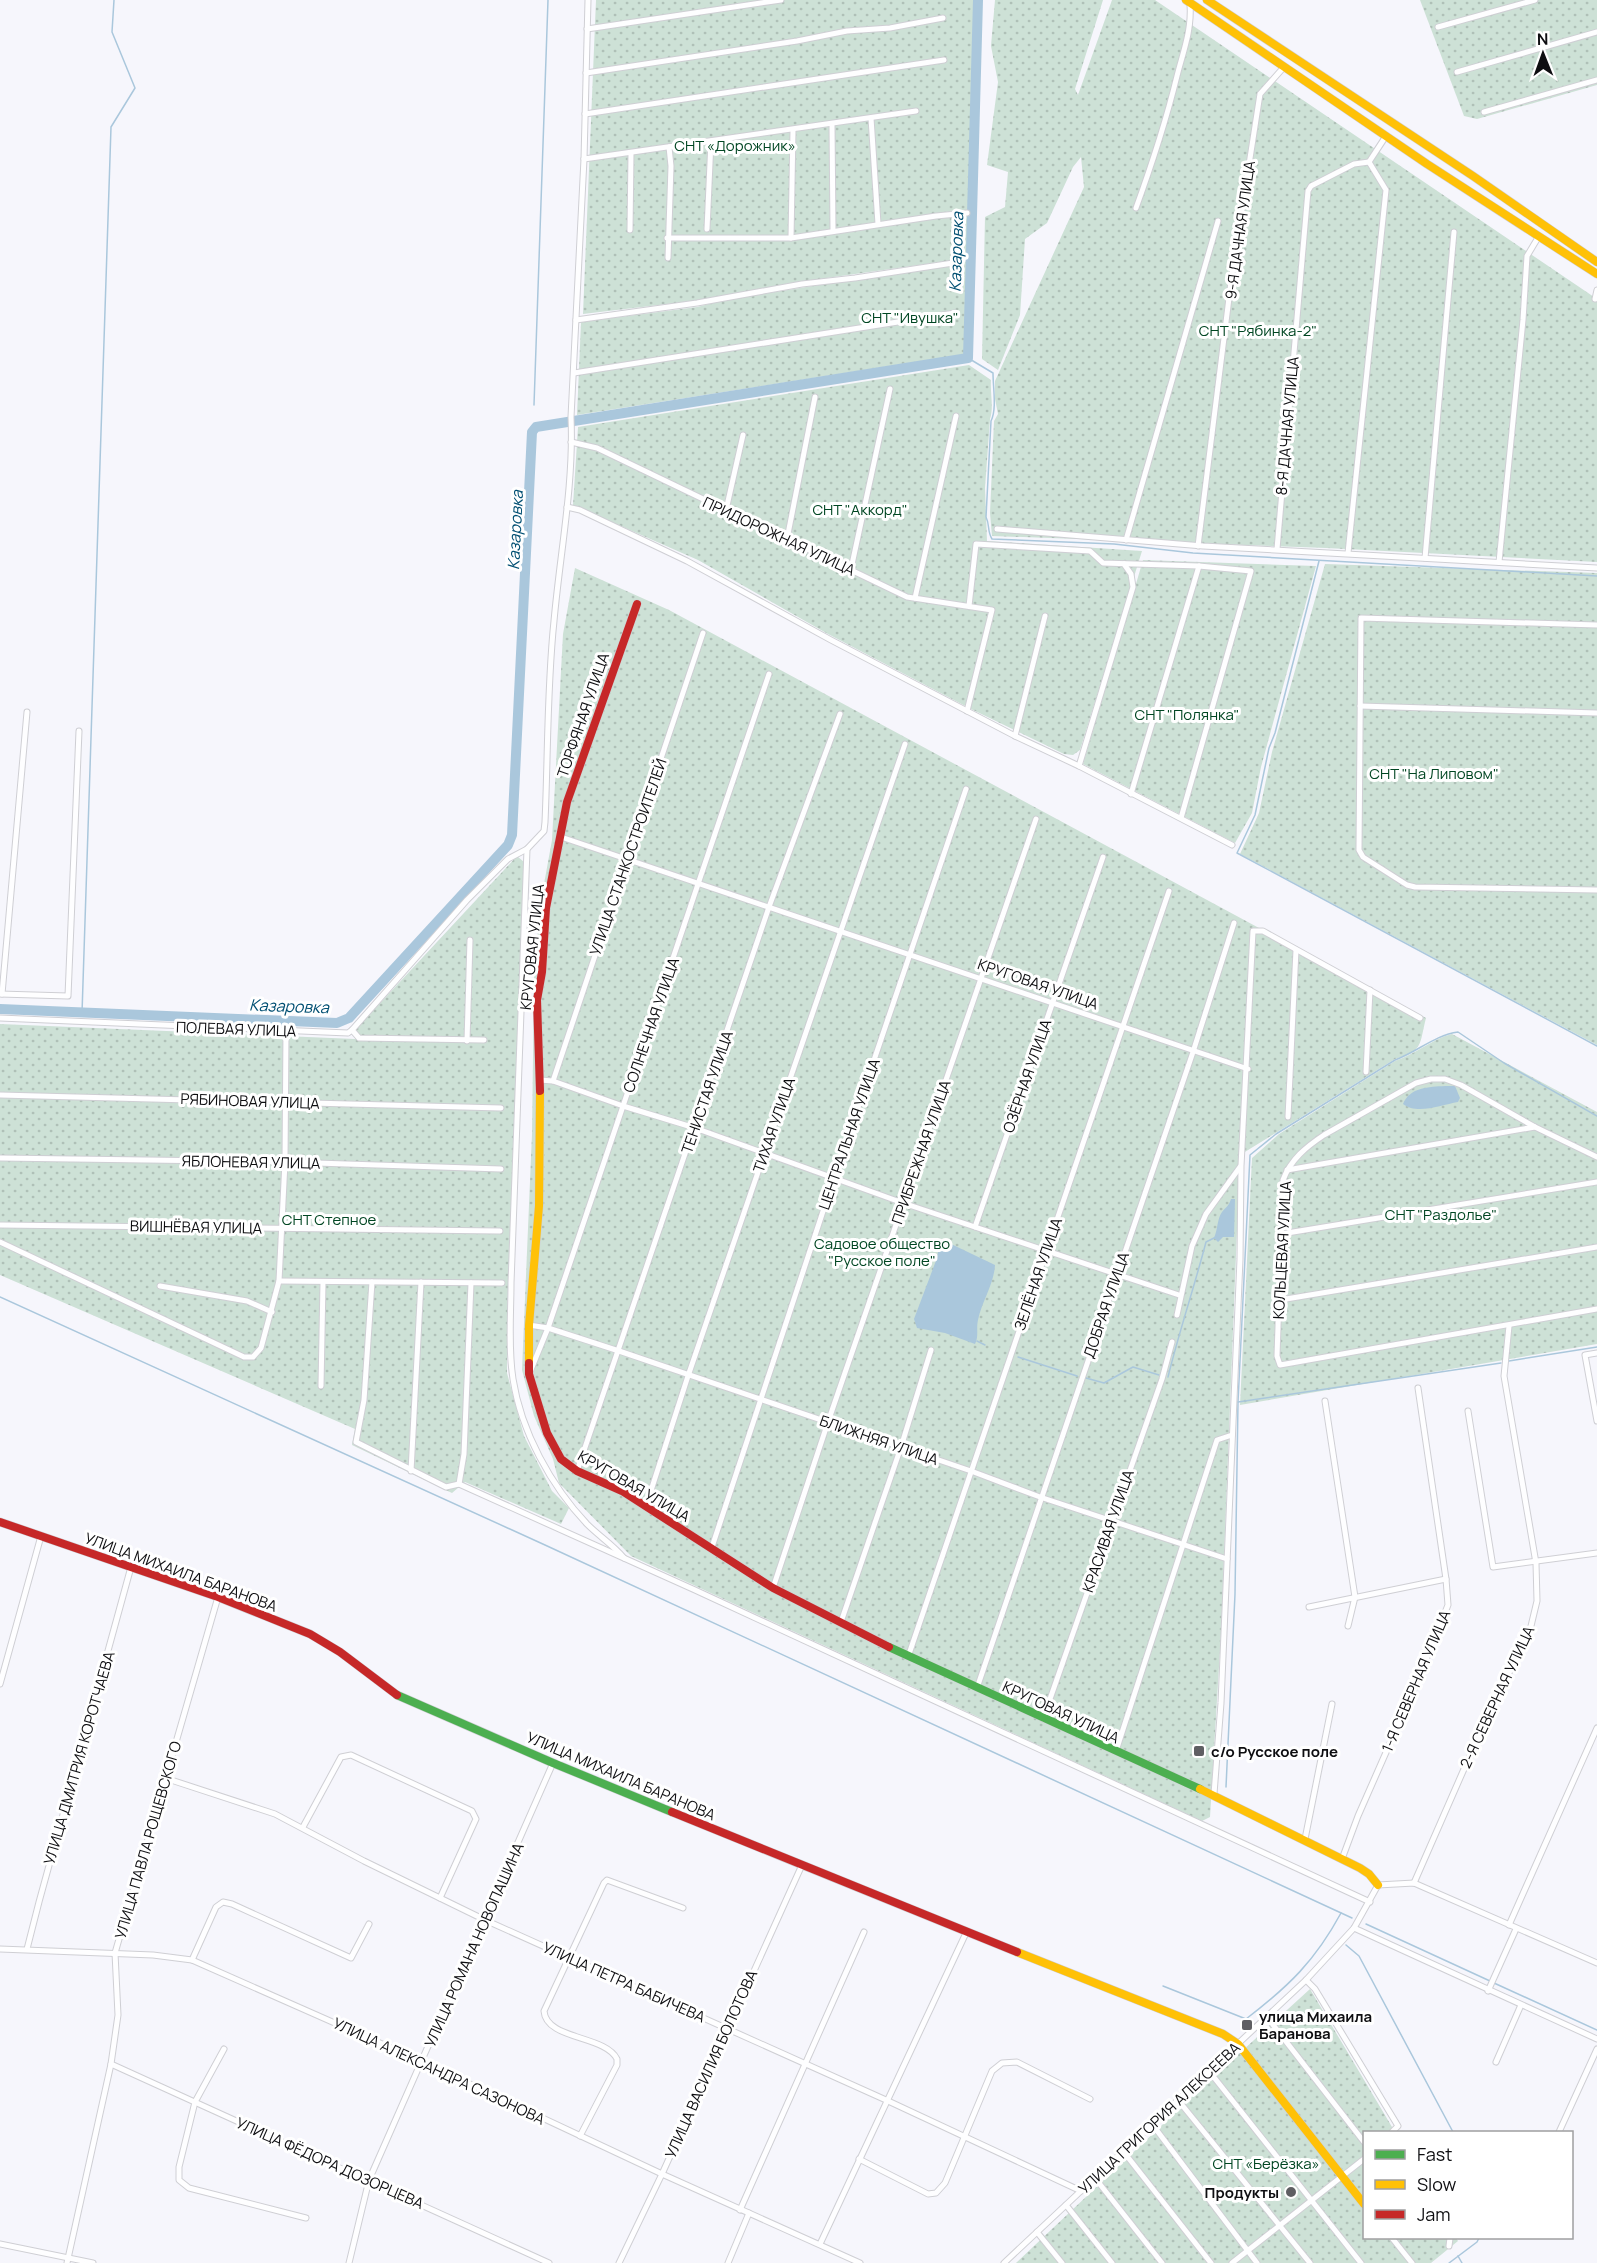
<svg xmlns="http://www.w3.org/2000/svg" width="1597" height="2263" font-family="Manrope,sans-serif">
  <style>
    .grass { fill: url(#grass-dots) }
    .water { fill: #aac7dc }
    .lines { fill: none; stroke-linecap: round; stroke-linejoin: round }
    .stream { stroke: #aac7dc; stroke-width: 1.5 }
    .river { stroke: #aac7dc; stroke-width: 10 }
    .street-casing { stroke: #cfcfd4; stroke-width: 7 }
    .fast-casing { stroke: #cfcfd4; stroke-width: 9 }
    .slow-casing { stroke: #cfcfd4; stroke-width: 9 }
    .jam-casing { stroke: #cfcfd4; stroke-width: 9 }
    .street { stroke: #fefeff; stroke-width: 5 }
    .fast { stroke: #4caf50; stroke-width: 8 }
    .slow { stroke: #ffc107; stroke-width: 8 }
    .jam { stroke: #c62828; stroke-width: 8 }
    .poi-dot { fill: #5f5f63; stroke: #fff; stroke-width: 2 }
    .labels { text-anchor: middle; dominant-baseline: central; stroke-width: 6; stroke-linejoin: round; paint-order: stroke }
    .park-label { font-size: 15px; fill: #004622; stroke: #fff }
    .street-label { font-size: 15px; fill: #0e0e11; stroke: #fff }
    .poi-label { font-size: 15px; font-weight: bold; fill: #0e0e11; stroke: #fff; text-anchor: start }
    .water-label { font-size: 16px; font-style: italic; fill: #004f72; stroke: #fff }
  </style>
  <defs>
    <pattern id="grass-dots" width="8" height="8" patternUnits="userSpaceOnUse" patternTransform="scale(1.5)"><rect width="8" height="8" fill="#cde1d6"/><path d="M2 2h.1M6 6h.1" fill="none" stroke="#afc0b7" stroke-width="1.8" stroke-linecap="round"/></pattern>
  </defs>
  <rect width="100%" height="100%" fill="#f6f6fc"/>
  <g class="grass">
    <path d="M 596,0 L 976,0 L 969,258 L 791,283 L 701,300 L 583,314 Z"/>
    <path d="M 995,0 L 1103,0 L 1075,89 L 1078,95 L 1112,0 L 1155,0 L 1597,299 L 1597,562 L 1326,548 L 992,536 L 990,513 L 994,421 L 998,414 L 995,399 L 995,381 L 1084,187 L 1081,157 L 1073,167 L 1047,223 L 1025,239 L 1020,315 L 998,370 L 982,359 L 985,217 L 1005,207 L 1008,172 L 987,165 L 998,82 L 991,46 Z"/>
    <path d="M 1420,0 L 1597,0 L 1597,85 L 1477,119 L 1464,116 Z"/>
    <path d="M 969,261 L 966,354 L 577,415 L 581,322 L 697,307 L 725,300 Z"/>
    <path d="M 969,365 L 991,380 C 990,393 994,407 990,419 L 985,488 L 987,541 L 1142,551 L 1080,750 L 1073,755 L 1064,754 L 971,709 L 828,634 L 698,560 L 573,505 L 578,427 Z"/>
    <path d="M 1143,560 L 1316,566 L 1261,767 L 1252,813 L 1235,843 L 1083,764 Z"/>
    <path d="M 1325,564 L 1597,573 L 1597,1045 L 1240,854 L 1259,813 L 1272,752 Z"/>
    <path d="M 575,568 L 669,610 L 1426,1018 C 1419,1045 1424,1050 1395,1059 L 1240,1155 L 1221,1633 L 1210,1817 L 1202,1821 L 631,1556 L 559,1483 L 553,1459 L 534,1416 L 522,1370 L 532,1134 L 534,977 L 540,906 L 552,840 L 563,634 Z"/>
    <path d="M 517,856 L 524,862 L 507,1315 L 507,1373 L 524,1436 L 552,1491 L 569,1508 L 561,1524 L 465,1482 L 452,1493 L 352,1445 L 355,1429 L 0,1275 L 0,1024 L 355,1039 L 356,1029 Z"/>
    <path d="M 1452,1034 L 1597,1112 L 1597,1344 L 1240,1405 L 1252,1158 L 1279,1134 L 1395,1061 C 1416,1054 1432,1039 1452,1034 Z"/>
    <path d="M 1310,1989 L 1395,2132 L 1364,2132 L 1364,2238 L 1456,2238 L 1458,2241 L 1431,2263 L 1016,2263 L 1197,2092 Z"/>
  </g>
  <g class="water">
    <path d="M 1445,1086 L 1455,1086 L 1460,1098 L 1458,1102 C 1441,1105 1417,1115 1403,1104 C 1410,1087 1429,1087 1445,1086 Z"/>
    <path d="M 1231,1199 L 1235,1199 L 1234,1237 L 1223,1237 L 1218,1242 L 1214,1238 C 1218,1229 1217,1219 1222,1212 C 1226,1207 1229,1206 1231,1199 Z"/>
    <path d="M 949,1243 L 995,1265 C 994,1284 982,1301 978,1320 C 976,1329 979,1336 975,1344 L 945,1333 L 917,1328 L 914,1319 L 937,1258 L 939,1247 Z"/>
  </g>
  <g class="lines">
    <g class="stream">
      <path d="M 968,358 L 993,373 C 993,388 997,409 991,421 L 986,517 C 990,525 987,531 992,539 L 1114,544 L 1193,553 L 1597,576"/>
      <path d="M 534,405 L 548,0"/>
      <path d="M 1319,561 L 1275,733 L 1269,748 L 1255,815 L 1237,853 L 1597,1046"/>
      <path d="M 82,1013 L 111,127 L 135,88 L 112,32 L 114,0"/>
      <path d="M 0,1297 L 545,1545 L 1352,1918"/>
      <path d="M 977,1341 L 985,1345"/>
      <path d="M 1018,1357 L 1077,1376"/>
      <path d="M 1509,1361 L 1597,1347"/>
      <path d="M 1168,1377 C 1179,1332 1194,1288 1206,1242 L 1216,1237"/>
      <path d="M 1086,1378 L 1104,1383 L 1133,1367 L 1159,1375"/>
      <path d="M 1238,1402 L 1501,1363"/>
      <path d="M 1226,1787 L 1235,1594 L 1238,1402 L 1250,1155 L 1276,1134 L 1395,1060 C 1417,1052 1435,1035 1458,1032 L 1504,1063 L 1597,1116"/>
      <path d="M 1366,1924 L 1490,1981"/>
      <path d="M 1346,1945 L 1359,1956 L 1453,2132"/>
      <path d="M 1494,1983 L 1597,2030"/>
      <path d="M 1163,1986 L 1246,2019 C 1289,1986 1315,1961 1341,1913"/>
      <path d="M 1458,2256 L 1462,2263"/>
      <path d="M 1449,2263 L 1477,2242 L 1479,2238"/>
    </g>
    <path class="river" d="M 0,1009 L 337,1023 L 349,1018 L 508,845 L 512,835 L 532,432 L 536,427 L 968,358 L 978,0"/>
    <g class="street-casing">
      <g id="street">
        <path d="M 588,0 L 584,159 L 571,417 C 574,485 560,553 554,621 C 547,687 548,755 545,822 L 544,831 L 527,849 L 511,1283 C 511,1314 508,1348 513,1379 C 521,1431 551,1486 587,1524 C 599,1536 613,1545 624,1558"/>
        <path d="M 1438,27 L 1535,0"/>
        <path d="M 587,29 L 781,0"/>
        <path d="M 1457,72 L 1597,32"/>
        <path d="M 586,73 L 797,41 L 847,31 L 890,28 L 943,18"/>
        <path d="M 1484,112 L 1597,80"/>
        <path d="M 585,114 L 944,60"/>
        <path d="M 871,118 L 878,224"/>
        <path d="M 832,124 L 833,231"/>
        <path d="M 584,159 L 916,111"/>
        <path d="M 1369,162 L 1386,136"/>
        <path d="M 1136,208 C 1152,164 1166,121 1177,76 C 1183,52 1192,30 1190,4"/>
        <path d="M 707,229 L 711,141"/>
        <path d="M 630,230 L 631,153"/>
        <path d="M 667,238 L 791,238 L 936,216 L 967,213"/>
        <path d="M 791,238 L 793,130"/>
        <path d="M 668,258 L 671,166 L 669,147"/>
        <path d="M 1595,299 L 1597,290"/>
        <path d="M 576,320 L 697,303 L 802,284 L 855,278 L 953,263"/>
        <path d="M 574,373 L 955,313"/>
        <path d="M 571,442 L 597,448 L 907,597 L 992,610 L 967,711"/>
        <path d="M 567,507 L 580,510 L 687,561 L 831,640 L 1015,736 L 1079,766 L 1232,845"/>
        <path d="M 726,510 L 743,435"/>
        <path d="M 997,529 L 1203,546 L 1597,568"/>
        <path d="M 787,539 L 815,397"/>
        <path d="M 1126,540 L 1218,221"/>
        <path d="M 1198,546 L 1232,274 L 1260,94 L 1284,67"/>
        <path d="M 1277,549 L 1308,191 L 1311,186 L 1354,164 L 1369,162"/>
        <path d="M 1348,553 L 1386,190 L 1369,162"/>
        <path d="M 1425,558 L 1454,232"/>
        <path d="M 1499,562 L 1523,320 L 1527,256 L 1539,236"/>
        <path d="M 851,569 L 890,389"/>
        <path d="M 915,598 L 956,416"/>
        <path d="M 969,606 L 976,544 L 1090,551 L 1103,563 L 1199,566 L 1251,571 L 1181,818"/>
        <path d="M 1597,625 L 1361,618 L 1359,850 L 1363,857 L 1407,885 L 1415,887 L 1597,890"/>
        <path d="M 1360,706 L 1597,713"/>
        <path d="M 1015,736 L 1045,616"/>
        <path d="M 1079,766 L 1133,587 L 1131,574 L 1124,564"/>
        <path d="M 1131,794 L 1199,566"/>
        <path d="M 561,837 L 1248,1069"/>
        <path d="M 0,994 L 68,996 L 79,731"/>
        <path d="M 2,994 L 27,712"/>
        <path d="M 0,1018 L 348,1033 L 352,1030 L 467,900 L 508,859 L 527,849"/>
        <path d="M 352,1030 L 359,1038 L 484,1040"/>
        <path d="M 467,1041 L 470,940"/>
        <path d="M 1366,1072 L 1370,990"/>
        <path d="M 540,1080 L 553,1081 L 623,1106 L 695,1128 L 903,1203 L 1179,1295"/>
        <path d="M 553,1081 L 703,633"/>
        <path d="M 0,1095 L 501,1108"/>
        <path d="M 1288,1117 L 1296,950"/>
        <path d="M 1597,1157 L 1535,1127 L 1461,1085 L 1445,1079 L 1431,1079 L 1416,1083 L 1324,1135 C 1306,1147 1291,1159 1283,1180 L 1277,1356 L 1280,1365 L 1597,1309"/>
        <path d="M 0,1158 L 285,1162 L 501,1169"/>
        <path d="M 1287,1170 L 1535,1127"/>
        <path d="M 0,1225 L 500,1231"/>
        <path d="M 975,1227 L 1103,857"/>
        <path d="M 1281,1234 L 1597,1182"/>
        <path d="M 0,1242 L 244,1357 L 253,1357 L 261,1348 L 279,1281 L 285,1162 L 286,1030"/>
        <path d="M 279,1281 L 502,1283"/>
        <path d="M 372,1282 L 364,1400 L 356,1442 L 446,1487 L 459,1484 L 695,1590 L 1370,1902"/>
        <path d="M 160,1286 L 247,1301 L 272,1312"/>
        <path d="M 1280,1300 L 1597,1247"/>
        <path d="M 1177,1315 L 1192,1246 L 1206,1214 L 1240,1167"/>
        <path d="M 529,1325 L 548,1328 L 619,1351 L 971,1471 L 1040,1497 L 1227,1559"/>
        <path d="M 1597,1353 L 1585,1355 L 1597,1421"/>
        <path d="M 530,1372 L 548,1328 L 769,674"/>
        <path d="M 321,1386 L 323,1282"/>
        <path d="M 1325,1401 L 1355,1597 L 1348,1626"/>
        <path d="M 1468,1411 L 1493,1567 L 1597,1553"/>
        <path d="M 411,1471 L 421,1282"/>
        <path d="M 577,1471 L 769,907 L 840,714"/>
        <path d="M 459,1484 L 464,1454 L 471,1283"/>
        <path d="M 646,1506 L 688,1376 L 905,744"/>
        <path d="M 712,1547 L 834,1178 L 966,789"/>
        <path d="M 773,1588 L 828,1422 L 1036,819"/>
        <path d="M 1309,1607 L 1446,1579"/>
        <path d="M 841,1622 L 901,1447 L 931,1350"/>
        <path d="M 908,1657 L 1169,891"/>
        <path d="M 0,1684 L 41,1536"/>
        <path d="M 977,1688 L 1193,1052 L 1234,923"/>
        <path d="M 1043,1719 L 1162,1379 L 1172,1342"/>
        <path d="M 1116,1751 L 1217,1440 L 1232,1435"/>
        <path d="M 165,1778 L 275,1814 L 364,1861 L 485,1920 L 886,2100 L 1081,2191"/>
        <path d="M 1214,1794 L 1221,1703 L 1240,1259 L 1241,1166 L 1253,931 L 1263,931 L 1420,1018"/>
        <path d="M 303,1827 L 341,1757 L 351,1755 L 472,1811 L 476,1819 L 440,1898"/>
        <path d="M 1305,1839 L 1332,1704"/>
        <path d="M 1342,1859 L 1358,1816 L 1417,1682 L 1448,1605 L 1446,1579 L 1418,1388"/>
        <path d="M 1414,1883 L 1464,1769 L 1531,1626 L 1537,1601 L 1536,1563 L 1504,1376 L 1509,1326"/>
        <path d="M 1509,1925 L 1597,1728"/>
        <path d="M 1354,1928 L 1597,2039"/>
        <path d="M 0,1949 L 153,1955 L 192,1960 L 423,2062 L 662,2174 L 860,2263"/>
        <path d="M 27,1949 L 39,1902 L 131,1567"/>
        <path d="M 192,1960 L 216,1907 L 223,1902 L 232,1904 L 351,1958 L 369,1924"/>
        <path d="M 1306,1980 L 1315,1989 L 1398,2126 L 1392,2132"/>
        <path d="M 1488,1991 L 1516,1929"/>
        <path d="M 1267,2017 L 1364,2142"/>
        <path d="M 224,2049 L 195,2102 L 179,2167 L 179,2180 L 189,2188 L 306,2218"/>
        <path d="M 1496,2062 L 1521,2005"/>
        <path d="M 111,2064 L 549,2263"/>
        <path d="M 1209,2071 L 1361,2263"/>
        <path d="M 1178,2100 L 1310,2263"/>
        <path d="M 1152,2124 L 1257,2263"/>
        <path d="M 1559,2132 L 1597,2049"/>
        <path d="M 580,2136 L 617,2065 L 617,2059 C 605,2035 546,2040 544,2011 L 604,1883 L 607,1880 L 683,1908"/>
        <path d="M 1123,2151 L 1211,2263"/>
        <path d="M 859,2159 L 928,2194 L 936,2193 L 945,2183 L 992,2071 L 1002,2063 L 1017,2062 L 1090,2099"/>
        <path d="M 1095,2178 L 1162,2263"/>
        <path d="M 1066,2205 L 1112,2263"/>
        <path d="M 740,2210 L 864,1932"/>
        <path d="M 1037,2232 L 1062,2263"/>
        <path d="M 1392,2238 L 1412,2263"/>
        <path d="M 0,2244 L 93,2263"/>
        <path d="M 820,2244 L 966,1933"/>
        <path d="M 1449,2246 L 1450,2238"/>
        <path d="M 67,2263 L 111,2064 L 118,2015 L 115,1953 L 218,1597"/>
        <path d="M 349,2263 L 369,2180 L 553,1763"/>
        <path d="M 619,2263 L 662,2174 L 802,1865"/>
        <path d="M 728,2263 L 749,2213"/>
        <path d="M 1004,2263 L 1306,1980 L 1354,1928 L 1378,1885 L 1414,1883 L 1597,1963"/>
        <path d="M 1232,2263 L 1364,2159"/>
      </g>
    </g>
    <g class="fast-casing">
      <g id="fast">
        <path d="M 889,1647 L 1200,1789"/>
        <path d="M 397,1695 L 553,1763 L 672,1812"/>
      </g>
    </g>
    <g class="slow-casing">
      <g id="slow">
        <path d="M 1186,0 L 1427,164 L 1597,274"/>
        <path d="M 1207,0 L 1473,176 L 1597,262"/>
        <path d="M 529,1363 L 529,1325 L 539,1206 L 540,1091"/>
        <path d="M 1200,1789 L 1360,1868 L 1369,1874 L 1378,1885"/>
        <path d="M 1017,1952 L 1223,2034 L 1238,2044 L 1364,2204"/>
      </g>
    </g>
    <g class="jam-casing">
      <g id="jam">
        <path d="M 540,1091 L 537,1000 L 542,972 L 546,908 L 567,802 L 637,604"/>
        <path d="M 529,1363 L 529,1374 L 547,1433 L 561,1459 L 577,1471 L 622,1491 L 773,1588 L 889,1647"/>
        <path d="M 0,1522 L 218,1597 L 310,1634 L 340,1652 L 397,1695"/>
        <path d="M 672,1812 L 1017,1952"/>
      </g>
    </g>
    <use href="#street" class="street"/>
    <use href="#fast" class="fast"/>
    <use href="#slow" class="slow"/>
    <use href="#jam" class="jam"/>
  </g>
  <g class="poi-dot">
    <rect x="1193" y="1745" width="12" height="12" rx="3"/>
    <rect x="1241" y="2019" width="12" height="12" rx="3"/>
    <circle cx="1291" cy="2192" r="6"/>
  </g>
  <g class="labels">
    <g class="park-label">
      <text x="735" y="145">СНТ «Дорожник»</text>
      <text x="910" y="317">СНТ "Ивушка"</text>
      <text x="1258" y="330">СНТ "Рябинка-2"</text>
      <text x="860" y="509">СНТ "Аккорд"</text>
      <text x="1187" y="714">СНТ "Полянка"</text>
      <text x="1434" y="773">СНТ "На Липовом"</text>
      <text x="1441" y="1214">СНТ "Раздолье"</text>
      <text x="329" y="1219">СНТ Степное</text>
      <text x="882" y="1243">Садовое общество<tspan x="882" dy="17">"Русское поле"</tspan></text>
      <text x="1266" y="2163">СНТ «Берёзка»</text>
    </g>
    <g class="street-label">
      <text transform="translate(1240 230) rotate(-82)">9-Я ДАЧНАЯ УЛИЦА</text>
      <text transform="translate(1287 426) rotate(-85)">8-Я ДАЧНАЯ УЛИЦА</text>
      <text transform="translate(779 536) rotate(25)">ПРИДОРОЖНАЯ УЛИЦА</text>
      <text transform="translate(583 715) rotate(-71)">ТОРФЯНАЯ УЛИЦА</text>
      <text transform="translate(628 857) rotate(-71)">УЛИЦА СТАНКОСТРОИТЕЛЕЙ</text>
      <text transform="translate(532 947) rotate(-84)">КРУГОВАЯ УЛИЦА</text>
      <text transform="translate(1038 984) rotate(19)">КРУГОВАЯ УЛИЦА</text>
      <text transform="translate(651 1025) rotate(-71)">СОЛНЕЧНАЯ УЛИЦА</text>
      <text transform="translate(236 1029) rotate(2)">ПОЛЕВАЯ УЛИЦА</text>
      <text transform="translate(1027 1076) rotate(-71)">ОЗЁРНАЯ УЛИЦА</text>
      <text transform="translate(707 1092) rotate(-71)">ТЕНИСТАЯ УЛИЦА</text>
      <text transform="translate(250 1101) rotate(2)">РЯБИНОВАЯ УЛИЦА</text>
      <text transform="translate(774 1125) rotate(-71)">ТИХАЯ УЛИЦА</text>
      <text transform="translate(849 1134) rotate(-71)">ЦЕНТРАЛЬНАЯ УЛИЦА</text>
      <text transform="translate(921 1152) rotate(-71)">ПРИБРЕЖНАЯ УЛИЦА</text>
      <text transform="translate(251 1162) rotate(1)">ЯБЛОНЕВАЯ УЛИЦА</text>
      <text transform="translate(196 1227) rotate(1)">ВИШНЁВАЯ УЛИЦА</text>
      <text transform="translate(1282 1250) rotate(-87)">КОЛЬЦЕВАЯ УЛИЦА</text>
      <text transform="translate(1038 1274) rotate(-71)">ЗЕЛЁНАЯ УЛИЦА</text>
      <text transform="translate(1106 1305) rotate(-71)">ДОБРАЯ УЛИЦА</text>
      <text transform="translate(879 1440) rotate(19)">БЛИЖНЯЯ УЛИЦА</text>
      <text transform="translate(634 1486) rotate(30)">КРУГОВАЯ УЛИЦА</text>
      <text transform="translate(1108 1531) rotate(-71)">КРАСИВАЯ УЛИЦА</text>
      <text transform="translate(181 1572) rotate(20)">УЛИЦА МИХАИЛА БАРАНОВА</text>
      <text transform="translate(1416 1681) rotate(-67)">1-Я СЕВЕРНАЯ УЛИЦА</text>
      <text transform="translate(1497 1697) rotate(-65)">2-Я СЕВЕРНАЯ УЛИЦА</text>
      <text transform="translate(1061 1712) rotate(25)">КРУГОВАЯ УЛИЦА</text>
      <text transform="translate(79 1758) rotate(-74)">УЛИЦА ДМИТРИЯ КОРОТЧАЕВА</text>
      <text transform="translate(621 1776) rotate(23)">УЛИЦА МИХАИЛА БАРАНОВА</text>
      <text transform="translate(148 1840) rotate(-74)">УЛИЦА ПАВЛА РОЩЕВСКОГО</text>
      <text transform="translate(474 1945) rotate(-66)">УЛИЦА РОМАНА НОВОПАШИНА</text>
      <text transform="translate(624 1982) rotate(24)">УЛИЦА ПЕТРА БАБИЧЕВА</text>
      <text transform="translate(711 2064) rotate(-66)">УЛИЦА ВАСИЛИЯ БОЛОТОВА</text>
      <text transform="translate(439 2071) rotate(25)">УЛИЦА АЛЕКСАНДРА САЗОНОВА</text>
      <text transform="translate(1159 2118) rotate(-43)">УЛИЦА ГРИГОРИЯ АЛЕКСЕЕВА</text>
      <text transform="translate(330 2163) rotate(24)">УЛИЦА ФЁДОРА ДОЗОРЦЕВА</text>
    </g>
    <g class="poi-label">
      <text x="1211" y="1751">с/о Русское поле</text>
      <text x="1259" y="2016">улица Михаила<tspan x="1259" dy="17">Баранова</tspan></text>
      <text x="1279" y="2192" text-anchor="end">Продукты</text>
    </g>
    <g class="water-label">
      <text transform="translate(956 252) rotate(-88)">Казаровка</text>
      <text transform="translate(515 530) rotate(-87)">Казаровка</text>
      <text transform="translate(289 1006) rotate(2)">Казаровка</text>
    </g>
  </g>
  <rect x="1363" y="2131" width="210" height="108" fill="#ffffff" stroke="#9f9fa0" stroke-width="1.5"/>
  <rect x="1375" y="2150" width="30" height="9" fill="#4caf50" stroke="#9f9fa0" stroke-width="1.5"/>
  <text x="1417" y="2161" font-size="18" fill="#0e0e11">Fast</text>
  <rect x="1375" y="2180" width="30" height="9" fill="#ffc107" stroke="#9f9fa0" stroke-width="1.5"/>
  <text x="1417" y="2191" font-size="18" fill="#0e0e11">Slow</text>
  <rect x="1375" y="2210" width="30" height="9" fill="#c62828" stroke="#9f9fa0" stroke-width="1.5"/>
  <text x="1417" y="2221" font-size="18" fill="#0e0e11">Jam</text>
  <g transform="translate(1543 54) rotate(359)" stroke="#ffffff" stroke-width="4.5" paint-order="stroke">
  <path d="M0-4.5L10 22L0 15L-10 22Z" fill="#0e0e11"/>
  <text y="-9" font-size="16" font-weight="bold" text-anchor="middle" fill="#0e0e11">N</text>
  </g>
</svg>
